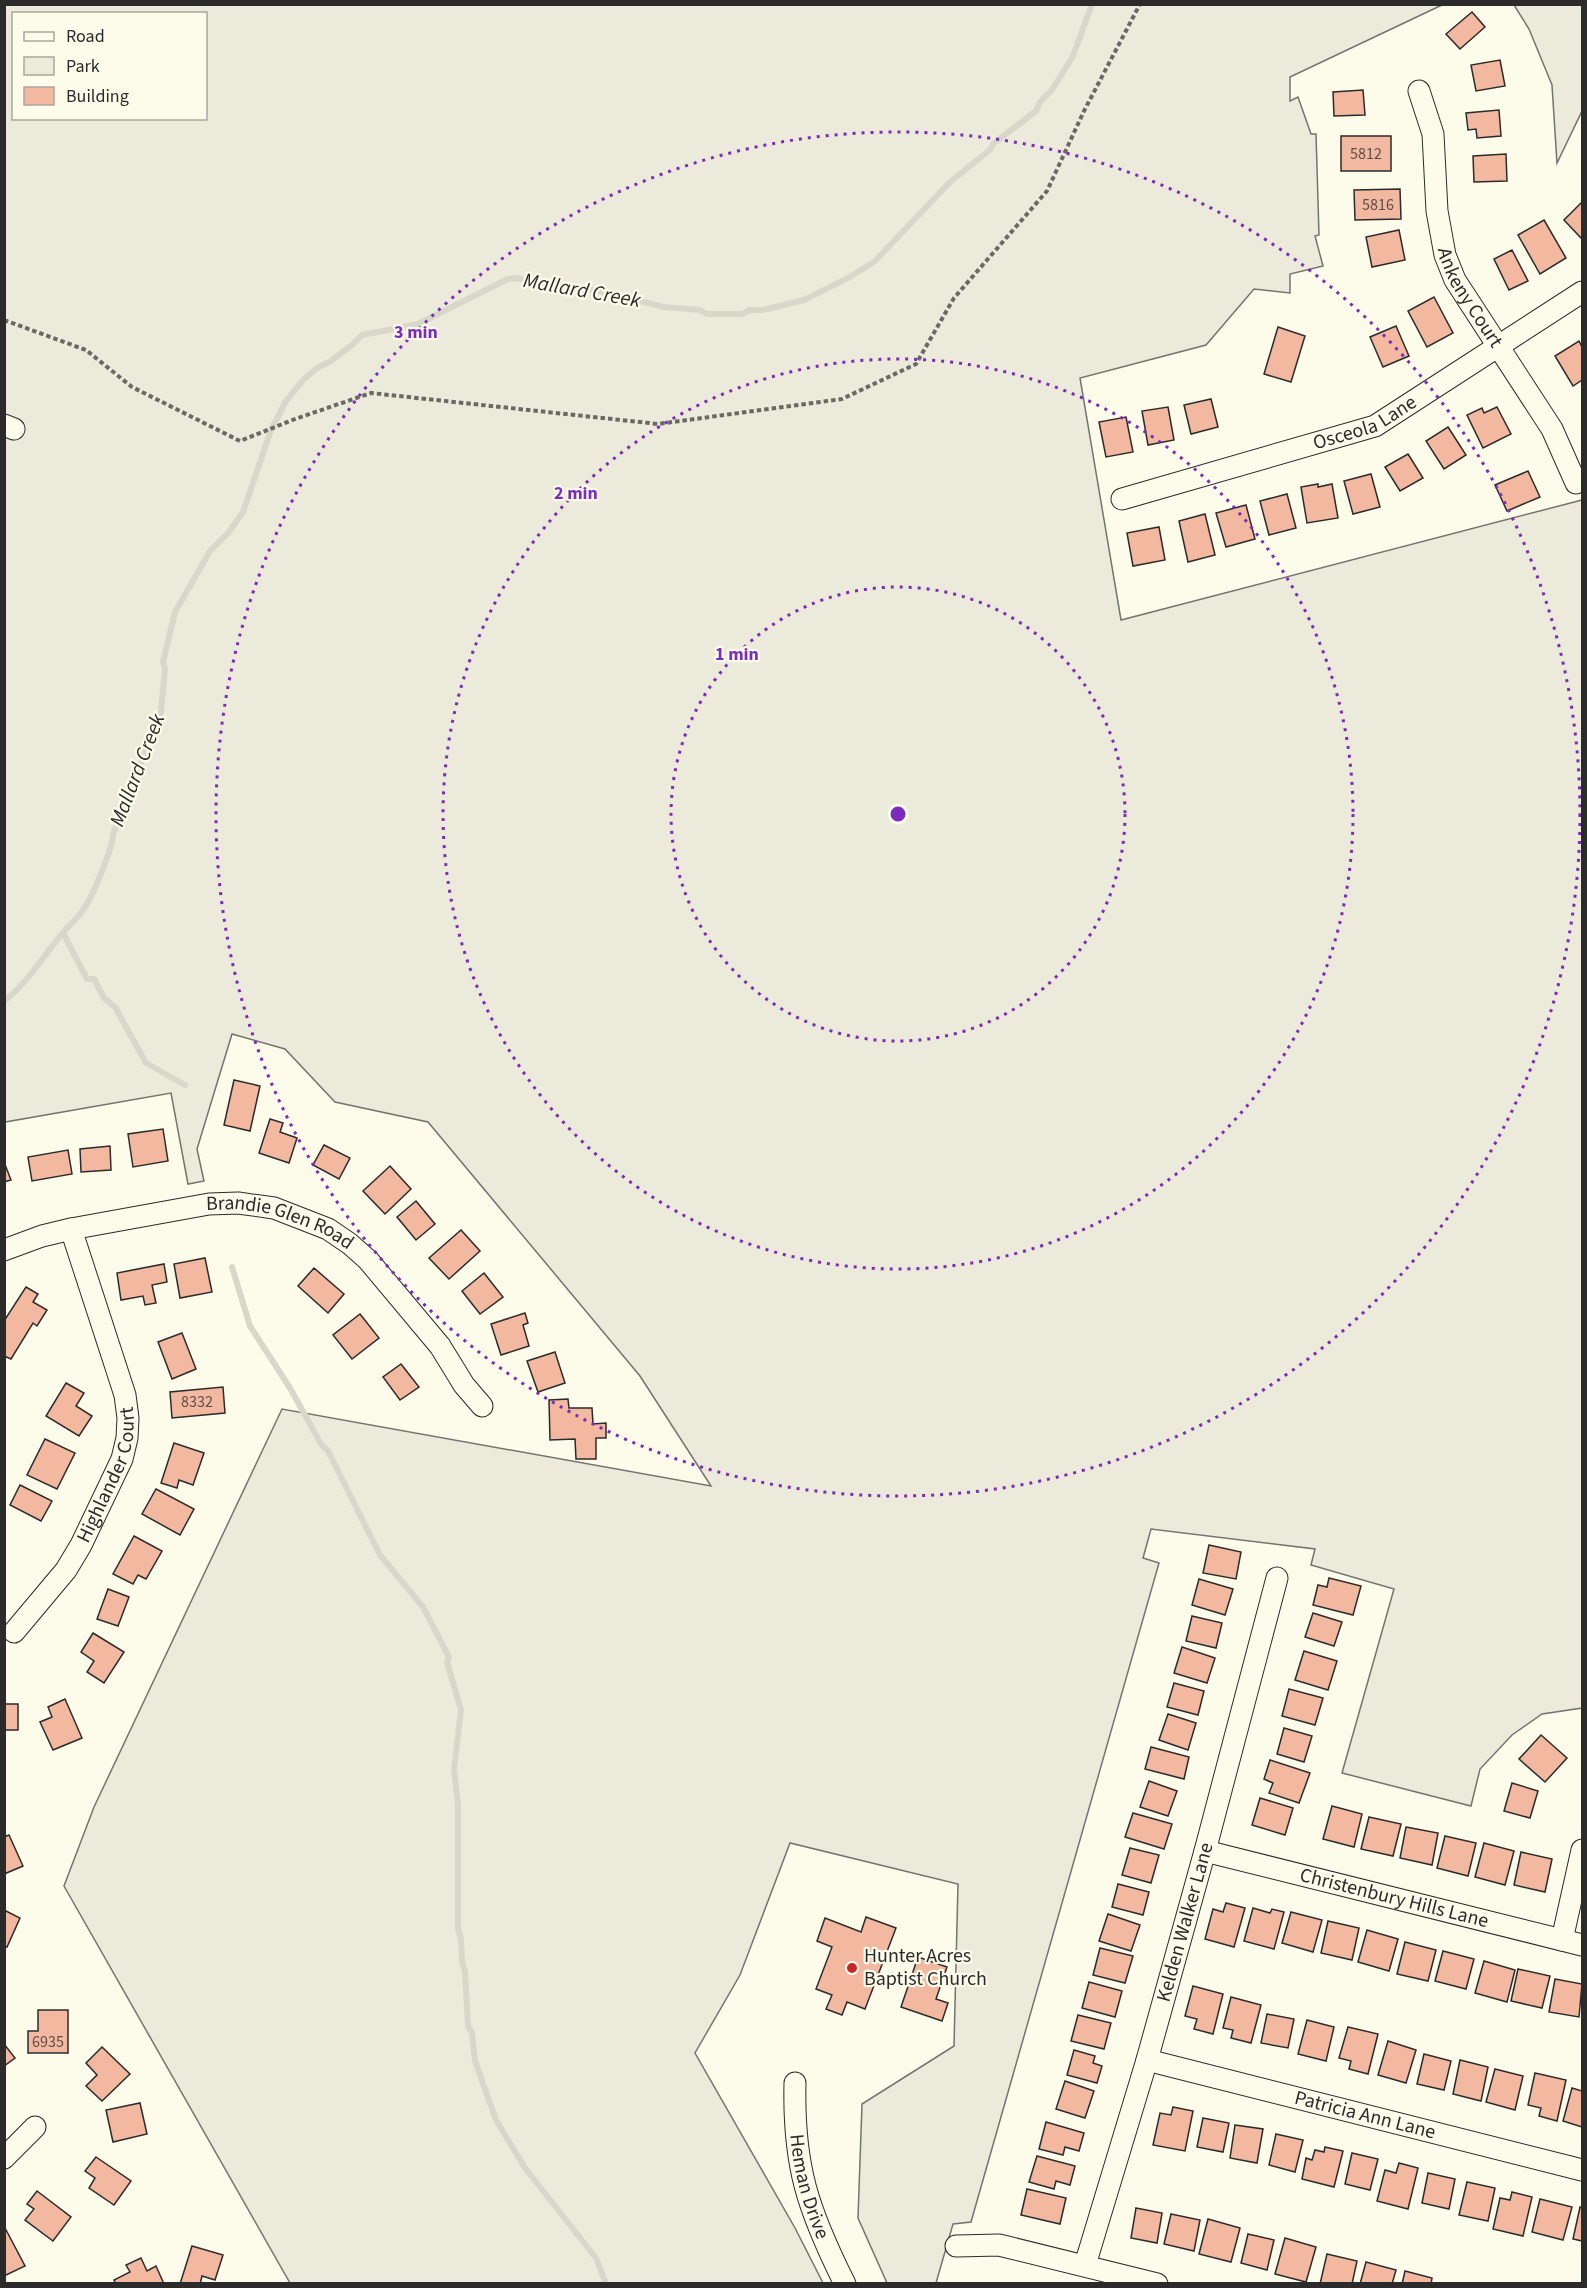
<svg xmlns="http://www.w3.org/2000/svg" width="1587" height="2288" font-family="'Source Sans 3',sans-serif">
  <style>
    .green { fill: #ecebdb; stroke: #74746e; stroke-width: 1.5; fill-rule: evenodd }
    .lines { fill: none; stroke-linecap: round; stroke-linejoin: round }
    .stream { stroke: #d8d7c9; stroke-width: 6 }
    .building { fill: #f2b8a0; stroke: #2b2b2b; stroke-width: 1.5 }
    .minor-casing { stroke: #2b2b2b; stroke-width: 23 }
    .path { stroke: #6a6964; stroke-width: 4; stroke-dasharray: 4.5 3; stroke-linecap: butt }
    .minor { stroke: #fdfbea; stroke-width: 21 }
    .ring { fill: none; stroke: #7b2cbf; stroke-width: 3; stroke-dasharray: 3 6 }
    .poi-dot { fill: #c62828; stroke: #fdfbea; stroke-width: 2 }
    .labels { text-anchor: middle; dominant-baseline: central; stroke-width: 4.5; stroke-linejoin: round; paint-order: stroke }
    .number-label { font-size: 16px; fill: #5d4e48 }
    .street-label { font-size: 20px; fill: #2b2b2b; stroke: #fdfbea }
    .poi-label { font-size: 20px; fill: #2b2b2b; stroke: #fdfbea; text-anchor: start }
    .water-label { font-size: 21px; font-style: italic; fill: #2b2b2b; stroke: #fdfbea }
    .centre { fill: #7b2cbf; stroke: #fdfbea; stroke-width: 3 }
    .ring-label { font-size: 18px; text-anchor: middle; font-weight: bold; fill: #7b2cbf; stroke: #fdfbea; stroke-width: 4.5; stroke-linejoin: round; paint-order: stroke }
  </style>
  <rect width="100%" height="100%" fill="#fdfbea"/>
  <g class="green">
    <path d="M 5,5 L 1442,5 L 1290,77 L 1290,101 L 1298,97 L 1311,134 L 1316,134 L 1319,235 L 1315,236 L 1323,266 L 1290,274 L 1290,293 L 1254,289 L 1206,345 L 1080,378 L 1121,620 L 1582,500 L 1582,1708 L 1542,1714 L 1512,1735 L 1480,1769 L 1471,1806 L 1342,1773 L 1394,1589 L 1311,1565 L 1315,1549 L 1151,1529 L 1143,1558 L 1159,1563 L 971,2222 L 953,2224 L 936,2283 L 887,2283 L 858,2218 L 862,2104 L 954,2046 L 958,1884 L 790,1843 L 740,1975 L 695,2053 L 795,2228 L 823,2283 L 290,2283 L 64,1886 L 94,1807 L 282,1409 L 711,1486 L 640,1376 L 428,1122 L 335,1102 L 285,1049 L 232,1034 L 197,1149 L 204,1181 L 188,1184 L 171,1093 L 5,1122 ZM 14,14 L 206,14 L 206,118 L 14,118 Z"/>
    <path d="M 1514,5 L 1582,5 L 1582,111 L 1557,163 L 1552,85 L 1529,29 Z"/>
  </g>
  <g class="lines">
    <g class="stream">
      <path d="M 63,933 L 87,979 L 94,979 L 104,998 L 115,1007 L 146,1063 L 185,1085"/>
      <path d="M 4,1001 C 28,983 43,956 62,934 C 68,926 77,919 83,910 C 92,898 113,848 113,834 L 161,712 L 165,668 L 163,662 L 175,612 L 210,551 L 229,532 L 243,512 L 271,430 L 286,401 L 303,380 L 317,368 L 331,361 L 352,345 L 362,335 L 418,324 L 508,279 L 515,278 L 581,290 L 595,290 L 664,307 L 700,310 L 707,314 L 742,314 L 749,310 L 763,310 L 804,300 L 846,279 L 874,262 L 950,182 L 991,149 L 993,144 L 1036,111 L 1040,102 L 1052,90 L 1073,56 L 1092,4"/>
      <path d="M 232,1267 L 250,1326 L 290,1388 L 321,1444 L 328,1451 L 380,1555 L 423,1607 L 449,1657 L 447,1662 L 461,1710 L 454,1769 L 458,1804 L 458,1929 C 465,1942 458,1957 465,1971 L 468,2026 L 472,2033 L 475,2061 L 496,2120 L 525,2168 L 596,2258 L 606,2284"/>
    </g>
  </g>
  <g class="building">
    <path d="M 1472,12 L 1485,27 L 1460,49 L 1446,34 Z"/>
    <path d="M 1500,60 L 1505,86 L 1476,91 L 1471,65 Z"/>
    <path d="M 1363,90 L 1365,115 L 1334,116 L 1333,92 Z"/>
    <path d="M 1499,110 L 1501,136 L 1477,138 L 1476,129 L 1468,130 L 1466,113 Z"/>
    <rect x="1341" y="136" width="50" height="35"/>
    <path d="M 1506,154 L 1507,181 L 1474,182 L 1473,156 Z"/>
    <path d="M 1400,189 L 1401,219 L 1355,220 L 1354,190 Z"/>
    <path d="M 1582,202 L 1582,239 L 1564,220 Z"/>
    <path d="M 1544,220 L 1566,258 L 1540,274 L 1518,235 Z"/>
    <path d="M 1399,230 L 1405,260 L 1372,267 L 1366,237 Z"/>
    <path d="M 1512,250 L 1528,281 L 1509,290 L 1494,259 Z"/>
    <path d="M 1434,297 L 1453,333 L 1427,347 L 1408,311 Z"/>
    <path d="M 1396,326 L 1409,356 L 1383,367 L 1370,337 Z"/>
    <path d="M 1278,327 L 1305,336 L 1291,382 L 1264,374 Z"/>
    <path d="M 1579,341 L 1582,347 L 1582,380 L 1573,386 L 1555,356 Z"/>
    <path d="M 1211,399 L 1218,427 L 1191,434 L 1184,405 Z"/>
    <path d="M 1168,407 L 1174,440 L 1148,445 L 1142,411 Z"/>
    <path d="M 1497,407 L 1511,434 L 1483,448 L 1467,415 L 1482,408 L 1484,413 Z"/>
    <path d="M 1126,417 L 1133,452 L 1106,457 L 1099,422 Z"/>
    <path d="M 1448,427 L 1466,455 L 1444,469 L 1426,441 Z"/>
    <path d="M 1408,454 L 1423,478 L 1400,491 L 1385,467 Z"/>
    <path d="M 1528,471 L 1540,497 L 1507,511 L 1495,485 Z"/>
    <path d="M 1371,474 L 1380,507 L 1353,514 L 1344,481 Z"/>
    <path d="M 1318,484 L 1318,487 L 1332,484 L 1338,518 L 1307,523 L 1301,487 Z"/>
    <path d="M 1287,494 L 1296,528 L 1269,535 L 1260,501 Z"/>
    <path d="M 1246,505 L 1255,539 L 1226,547 L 1216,513 Z"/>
    <path d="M 1205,514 L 1215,555 L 1188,562 L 1179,521 Z"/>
    <path d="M 1159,527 L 1165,560 L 1133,566 L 1127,533 Z"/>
    <path d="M 234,1080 L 260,1086 L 250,1131 L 224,1125 Z"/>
    <path d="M 270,1119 L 283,1123 L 280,1132 L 297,1138 L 289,1163 L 259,1153 Z"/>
    <path d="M 163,1129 L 168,1161 L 133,1167 L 128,1134 Z"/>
    <path d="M 324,1145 L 350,1158 L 339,1179 L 313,1165 Z"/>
    <path d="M 110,1146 L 111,1170 L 81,1172 L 80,1149 Z"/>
    <path d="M 68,1150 L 72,1174 L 32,1181 L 28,1157 Z"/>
    <path d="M 4,1162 L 11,1180 L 4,1182 Z"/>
    <path d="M 390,1166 L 411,1189 L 385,1214 L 363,1191 Z"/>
    <path d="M 416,1201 L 435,1224 L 416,1240 L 397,1217 Z"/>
    <path d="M 461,1230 L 480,1251 L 449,1279 L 429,1258 Z"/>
    <path d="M 205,1258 L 212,1292 L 180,1298 L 174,1264 Z"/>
    <path d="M 164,1264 L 167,1282 L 152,1285 L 156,1303 L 145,1305 L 143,1296 L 121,1300 L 117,1273 Z"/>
    <path d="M 314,1268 L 344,1294 L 328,1313 L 298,1286 Z"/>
    <path d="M 484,1273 L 503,1297 L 480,1314 L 462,1291 Z"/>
    <path d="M 26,1287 L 38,1294 L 33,1302 L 47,1310 L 37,1326 L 33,1323 L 11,1359 L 4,1356 L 4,1321 Z"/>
    <path d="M 525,1313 L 528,1323 L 523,1325 L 529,1346 L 501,1355 L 491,1324 Z"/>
    <path d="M 360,1314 L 379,1338 L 352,1359 L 333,1335 Z"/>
    <path d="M 182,1333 L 196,1369 L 172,1379 L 158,1342 Z"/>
    <path d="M 555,1352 L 565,1383 L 538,1392 L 527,1361 Z"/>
    <path d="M 401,1364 L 419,1387 L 400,1400 L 383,1377 Z"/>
    <path d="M 66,1383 L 84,1393 L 76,1406 L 92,1416 L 79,1436 L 46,1416 Z"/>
    <path d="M 223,1387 L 225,1413 L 172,1418 L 170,1392 Z"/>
    <path d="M 568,1399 L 569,1408 L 592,1408 L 593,1424 L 606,1423 L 606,1438 L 596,1438 L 596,1459 L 576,1459 L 575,1439 L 550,1440 L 549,1400 Z"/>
    <path d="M 45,1439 L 75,1453 L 57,1489 L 27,1475 Z"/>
    <path d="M 174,1443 L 204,1453 L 193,1485 L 179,1480 L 177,1488 L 161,1483 Z"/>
    <path d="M 20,1485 L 52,1501 L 41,1521 L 10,1505 Z"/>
    <path d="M 156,1489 L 194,1509 L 180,1535 L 142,1514 Z"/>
    <path d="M 134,1536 L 162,1551 L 146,1579 L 138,1575 L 133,1584 L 113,1574 Z"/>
    <path d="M 1209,1545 L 1241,1552 L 1236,1579 L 1203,1573 Z"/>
    <path d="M 1329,1578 L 1361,1586 L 1353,1615 L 1313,1605 L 1318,1585 L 1327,1587 Z"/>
    <path d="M 1199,1579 L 1233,1589 L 1225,1615 L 1192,1605 Z"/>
    <path d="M 108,1589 L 129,1597 L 118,1626 L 97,1619 Z"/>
    <path d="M 1313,1613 L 1342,1622 L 1334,1646 L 1305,1637 Z"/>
    <path d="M 1192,1616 L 1222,1623 L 1216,1648 L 1186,1641 Z"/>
    <path d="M 93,1633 L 124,1652 L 104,1683 L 87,1672 L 94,1661 L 81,1652 Z"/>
    <path d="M 1182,1647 L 1215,1658 L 1207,1683 L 1174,1673 Z"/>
    <path d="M 1304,1651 L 1337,1661 L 1328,1690 L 1295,1680 Z"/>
    <path d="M 1174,1683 L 1204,1691 L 1198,1715 L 1167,1707 Z"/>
    <path d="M 1289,1689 L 1323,1698 L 1315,1725 L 1282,1716 Z"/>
    <path d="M 65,1699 L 82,1738 L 53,1750 L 40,1722 L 52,1717 L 48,1707 Z"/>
    <rect x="4" y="1704" width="14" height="26"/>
    <path d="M 1168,1714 L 1196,1723 L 1188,1750 L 1159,1740 Z"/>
    <path d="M 1284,1728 L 1312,1736 L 1304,1762 L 1277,1754 Z"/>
    <path d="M 1541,1735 L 1567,1758 L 1545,1782 L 1519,1759 Z"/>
    <path d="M 1151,1747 L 1189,1757 L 1184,1779 L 1145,1769 Z"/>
    <path d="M 1270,1760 L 1310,1773 L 1299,1803 L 1269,1793 L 1273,1783 L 1264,1779 Z"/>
    <path d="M 1149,1781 L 1177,1791 L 1168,1816 L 1140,1807 Z"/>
    <path d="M 1512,1783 L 1538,1791 L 1530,1818 L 1504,1811 Z"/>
    <path d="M 1260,1798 L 1293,1808 L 1285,1835 L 1252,1825 Z"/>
    <path d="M 1332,1806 L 1362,1814 L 1354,1847 L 1323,1839 Z"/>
    <path d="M 1133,1813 L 1172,1824 L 1164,1849 L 1125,1837 Z"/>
    <path d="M 1369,1817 L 1401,1824 L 1393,1856 L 1361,1849 Z"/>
    <path d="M 1406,1827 L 1438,1833 L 1432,1865 L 1400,1858 Z"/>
    <path d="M 9,1835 L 23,1866 L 4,1874 L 4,1837 Z"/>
    <path d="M 1445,1836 L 1476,1843 L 1468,1876 L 1437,1868 Z"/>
    <path d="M 1484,1843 L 1514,1851 L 1505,1885 L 1475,1877 Z"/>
    <path d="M 1130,1848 L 1159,1855 L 1151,1883 L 1122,1875 Z"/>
    <path d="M 1521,1852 L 1552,1859 L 1545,1892 L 1514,1885 Z"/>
    <path d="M 1118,1884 L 1149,1892 L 1143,1915 L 1112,1907 Z"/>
    <path d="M 1226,1903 L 1245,1908 L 1234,1947 L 1205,1939 L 1213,1909 L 1223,1912 Z"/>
    <path d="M 1253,1908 L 1270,1913 L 1272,1909 L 1284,1912 L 1274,1949 L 1244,1941 Z"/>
    <path d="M 4,1910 L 20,1918 L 7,1947 L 4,1946 Z"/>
    <path d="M 1291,1912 L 1322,1920 L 1313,1952 L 1282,1943 Z"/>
    <path d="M 1108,1914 L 1140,1925 L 1131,1951 L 1099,1941 Z"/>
    <path d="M 866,1917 L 896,1928 L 865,2009 L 847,2002 L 842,2015 L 826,2009 L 832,1995 L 816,1989 L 832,1947 L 817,1941 L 825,1918 L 861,1932 Z"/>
    <path d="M 1328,1921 L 1359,1928 L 1352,1960 L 1321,1953 Z"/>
    <path d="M 1367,1930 L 1398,1939 L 1389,1971 L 1358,1962 Z"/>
    <path d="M 1405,1942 L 1436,1950 L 1428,1981 L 1397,1974 Z"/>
    <path d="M 1100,1948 L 1133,1956 L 1125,1983 L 1093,1975 Z"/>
    <path d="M 1443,1951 L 1474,1959 L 1466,1989 L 1435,1981 Z"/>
    <path d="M 918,1957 L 947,1967 L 936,1999 L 948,2003 L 942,2021 L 901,2007 Z"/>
    <path d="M 1484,1961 L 1515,1970 L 1507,2002 L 1475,1993 Z"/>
    <path d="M 1518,1969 L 1550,1976 L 1542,2008 L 1511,2001 Z"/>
    <path d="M 1555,1979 L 1582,1984 L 1579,2017 L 1549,2012 Z"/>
    <path d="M 1089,1982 L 1122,1991 L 1115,2017 L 1082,2008 Z"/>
    <path d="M 1193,1986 L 1223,1994 L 1213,2034 L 1194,2029 L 1197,2019 L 1185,2016 Z"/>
    <path d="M 1231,1997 L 1261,2005 L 1251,2043 L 1231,2038 L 1233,2030 L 1223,2028 Z"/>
    <path d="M 38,2010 L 68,2010 L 68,2053 L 28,2053 L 28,2031 L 38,2031 Z"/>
    <path d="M 1267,2014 L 1294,2019 L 1288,2048 L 1261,2043 Z"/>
    <path d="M 1078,2015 L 1111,2023 L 1104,2049 L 1071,2041 Z"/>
    <path d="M 1307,2020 L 1334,2027 L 1326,2061 L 1298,2054 Z"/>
    <path d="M 1348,2027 L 1378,2034 L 1368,2074 L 1349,2069 L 1351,2061 L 1339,2058 Z"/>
    <path d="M 1388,2041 L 1416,2050 L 1406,2083 L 1378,2075 Z"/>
    <path d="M 4,2044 L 15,2058 L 4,2066 Z"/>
    <path d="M 102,2047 L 130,2074 L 102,2101 L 86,2086 L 97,2075 L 86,2063 Z"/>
    <path d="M 1074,2050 L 1095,2056 L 1093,2063 L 1102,2066 L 1097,2083 L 1067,2075 Z"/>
    <path d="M 1424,2054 L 1451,2061 L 1444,2090 L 1417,2084 Z"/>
    <path d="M 1460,2060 L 1488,2067 L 1481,2101 L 1453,2094 Z"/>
    <path d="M 1495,2069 L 1523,2076 L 1515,2110 L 1486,2102 Z"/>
    <path d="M 1535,2073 L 1566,2080 L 1557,2121 L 1539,2116 L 1541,2108 L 1528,2105 Z"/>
    <path d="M 1065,2081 L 1094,2091 L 1085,2118 L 1056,2109 Z"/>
    <path d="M 1572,2088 L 1582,2091 L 1582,2127 L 1563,2121 Z"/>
    <path d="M 140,2103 L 147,2134 L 113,2142 L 106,2110 Z"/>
    <path d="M 1173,2107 L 1193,2111 L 1185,2151 L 1153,2145 L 1160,2113 L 1171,2115 Z"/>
    <path d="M 1203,2118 L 1229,2123 L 1223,2152 L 1197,2147 Z"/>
    <path d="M 1046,2122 L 1084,2133 L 1079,2151 L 1065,2147 L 1063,2155 L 1039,2149 Z"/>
    <path d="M 1235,2125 L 1263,2129 L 1257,2163 L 1230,2158 Z"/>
    <path d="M 1276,2134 L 1303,2140 L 1295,2172 L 1269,2165 Z"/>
    <path d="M 1325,2147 L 1343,2151 L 1334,2187 L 1302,2179 L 1306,2158 L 1312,2160 L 1315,2150 L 1324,2152 Z"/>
    <path d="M 1352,2153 L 1378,2159 L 1370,2190 L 1345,2184 Z"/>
    <path d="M 1037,2156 L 1075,2166 L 1070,2185 L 1056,2181 L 1054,2189 L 1029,2182 Z"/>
    <path d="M 96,2157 L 131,2181 L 114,2205 L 89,2188 L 95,2178 L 85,2171 Z"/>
    <path d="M 1399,2163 L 1418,2168 L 1408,2209 L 1377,2201 L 1385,2170 L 1396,2173 Z"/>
    <path d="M 1428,2173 L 1455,2179 L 1449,2209 L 1422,2203 Z"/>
    <path d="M 1467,2182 L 1495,2188 L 1488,2221 L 1459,2215 Z"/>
    <path d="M 1027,2189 L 1066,2198 L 1060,2224 L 1021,2215 Z"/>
    <path d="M 37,2191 L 71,2217 L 53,2241 L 25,2220 L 34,2209 L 27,2204 Z"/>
    <path d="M 1512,2192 L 1532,2197 L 1523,2236 L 1493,2229 L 1500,2198 L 1510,2200 Z"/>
    <path d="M 1540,2199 L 1572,2207 L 1563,2240 L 1532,2232 Z"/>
    <path d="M 1580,2207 L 1582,2208 L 1582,2241 L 1573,2239 Z"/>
    <path d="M 1136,2208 L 1162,2213 L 1157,2243 L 1131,2238 Z"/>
    <path d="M 1171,2214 L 1200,2220 L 1194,2251 L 1164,2244 Z"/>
    <path d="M 1208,2219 L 1240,2228 L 1231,2262 L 1199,2254 Z"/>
    <path d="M 4,2226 L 25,2266 L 4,2276 Z"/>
    <path d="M 1248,2234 L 1274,2240 L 1267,2270 L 1241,2263 Z"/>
    <path d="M 1285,2238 L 1316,2247 L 1306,2282 L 1275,2274 Z"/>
    <path d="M 192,2246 L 223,2255 L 215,2280 L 202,2276 L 200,2284 L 180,2284 Z"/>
    <path d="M 1327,2254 L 1357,2261 L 1352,2284 L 1320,2284 Z"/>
    <path d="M 141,2258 L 147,2271 L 156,2266 L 164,2284 L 116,2284 L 114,2280 L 130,2272 L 126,2265 Z"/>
    <path d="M 1366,2262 L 1396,2270 L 1392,2284 L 1360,2284 Z"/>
    <path d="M 1405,2271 L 1432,2278 L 1431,2284 L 1402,2284 Z"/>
  </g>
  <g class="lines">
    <g class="minor-casing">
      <g id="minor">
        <path id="s1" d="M 1419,91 L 1433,134 L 1437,211 L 1445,255 L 1455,280 L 1552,429 L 1576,483"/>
        <path d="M 4,425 L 14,429"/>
        <path id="s2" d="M 1122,499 L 1375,426 L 1582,292"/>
        <path id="s3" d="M 4,1250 L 42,1236 L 71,1229 L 209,1204 L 238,1203 L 274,1208 L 328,1229 L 350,1244 L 368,1260 L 440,1346 L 464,1385 L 482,1406"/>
        <path id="s4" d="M 14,1632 L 66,1570 L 81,1545 L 122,1459 L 127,1438 L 128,1418 L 125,1395 L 71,1229"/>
        <path id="s5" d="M 1205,1851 L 1582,1945"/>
        <path d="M 1562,1940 L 1582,1850"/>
        <path id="s6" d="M 1147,2060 L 1582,2170"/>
        <path id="s7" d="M 795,2083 C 793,2166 808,2210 845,2284"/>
        <path d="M 4,2158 L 35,2127"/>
        <path d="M 956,2246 L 999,2245 L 1157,2284"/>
        <path id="s8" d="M 1085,2265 L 1147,2060 L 1205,1851 L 1277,1578"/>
      </g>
    </g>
    <path class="path" d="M 4,320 L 86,350 L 132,387 L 240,441 L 295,419 L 371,393 L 658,424 L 842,399 L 916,364 L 954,298 L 1047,191 L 1084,111 L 1140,4"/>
    <use href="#minor" class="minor"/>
  </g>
  <g class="ring">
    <circle cx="898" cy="814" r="227"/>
    <circle cx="898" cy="814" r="455"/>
    <circle cx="898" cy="814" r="682"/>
  </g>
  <circle class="poi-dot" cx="852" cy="1968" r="6"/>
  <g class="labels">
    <g class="number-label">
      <text x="1366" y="154">5812</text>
      <text x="1378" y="205">5816</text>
      <text x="197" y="1402">8332</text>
      <text x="48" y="2042">6935</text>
    </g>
    <g class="street-label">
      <text stroke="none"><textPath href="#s1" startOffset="216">Ankeny Court</textPath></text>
      <text stroke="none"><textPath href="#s2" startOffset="255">Osceola Lane</textPath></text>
      <text stroke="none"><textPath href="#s3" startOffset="285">Brandie Glen Road</textPath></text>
      <text stroke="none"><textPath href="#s4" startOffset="186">Highlander Court</textPath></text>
      <text stroke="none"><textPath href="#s5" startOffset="195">Christenbury Hills Lane</textPath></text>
      <text stroke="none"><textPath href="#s8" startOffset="357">Kelden Walker Lane</textPath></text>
      <text stroke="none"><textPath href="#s6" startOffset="225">Patricia Ann Lane</textPath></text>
      <text stroke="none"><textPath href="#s7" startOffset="105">Heman Drive</textPath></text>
    </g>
    <g class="poi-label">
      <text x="864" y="1956">Hunter Acres<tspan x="864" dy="23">Baptist Church</tspan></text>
    </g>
    <g class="water-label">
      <text transform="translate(582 290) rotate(10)">Mallard Creek</text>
      <text transform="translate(137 770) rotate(-69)">Mallard Creek</text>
    </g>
  </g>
  <circle cx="898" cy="814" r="9" class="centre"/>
  <g class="ring-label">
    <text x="416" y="338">3 min</text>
    <text x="576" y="499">2 min</text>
    <text x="737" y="660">1 min</text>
  </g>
  <rect width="1587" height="2288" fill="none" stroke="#2b2b2b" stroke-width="12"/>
  <rect x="12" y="12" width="195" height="108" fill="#fdfbea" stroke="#a9a89e" stroke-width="1.5"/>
  <rect x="24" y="32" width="30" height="9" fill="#fdfbea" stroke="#a9a89e" stroke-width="1.5"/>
  <text x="66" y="42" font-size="18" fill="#2b2b2b">Road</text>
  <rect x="24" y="57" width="30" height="18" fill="#ecebdb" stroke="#a9a89e" stroke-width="1.5"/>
  <text x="66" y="72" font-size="18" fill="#2b2b2b">Park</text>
  <rect x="24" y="87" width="30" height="18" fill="#f2b8a0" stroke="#a9a89e" stroke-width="1.5"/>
  <text x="66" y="102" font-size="18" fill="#2b2b2b">Building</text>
</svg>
